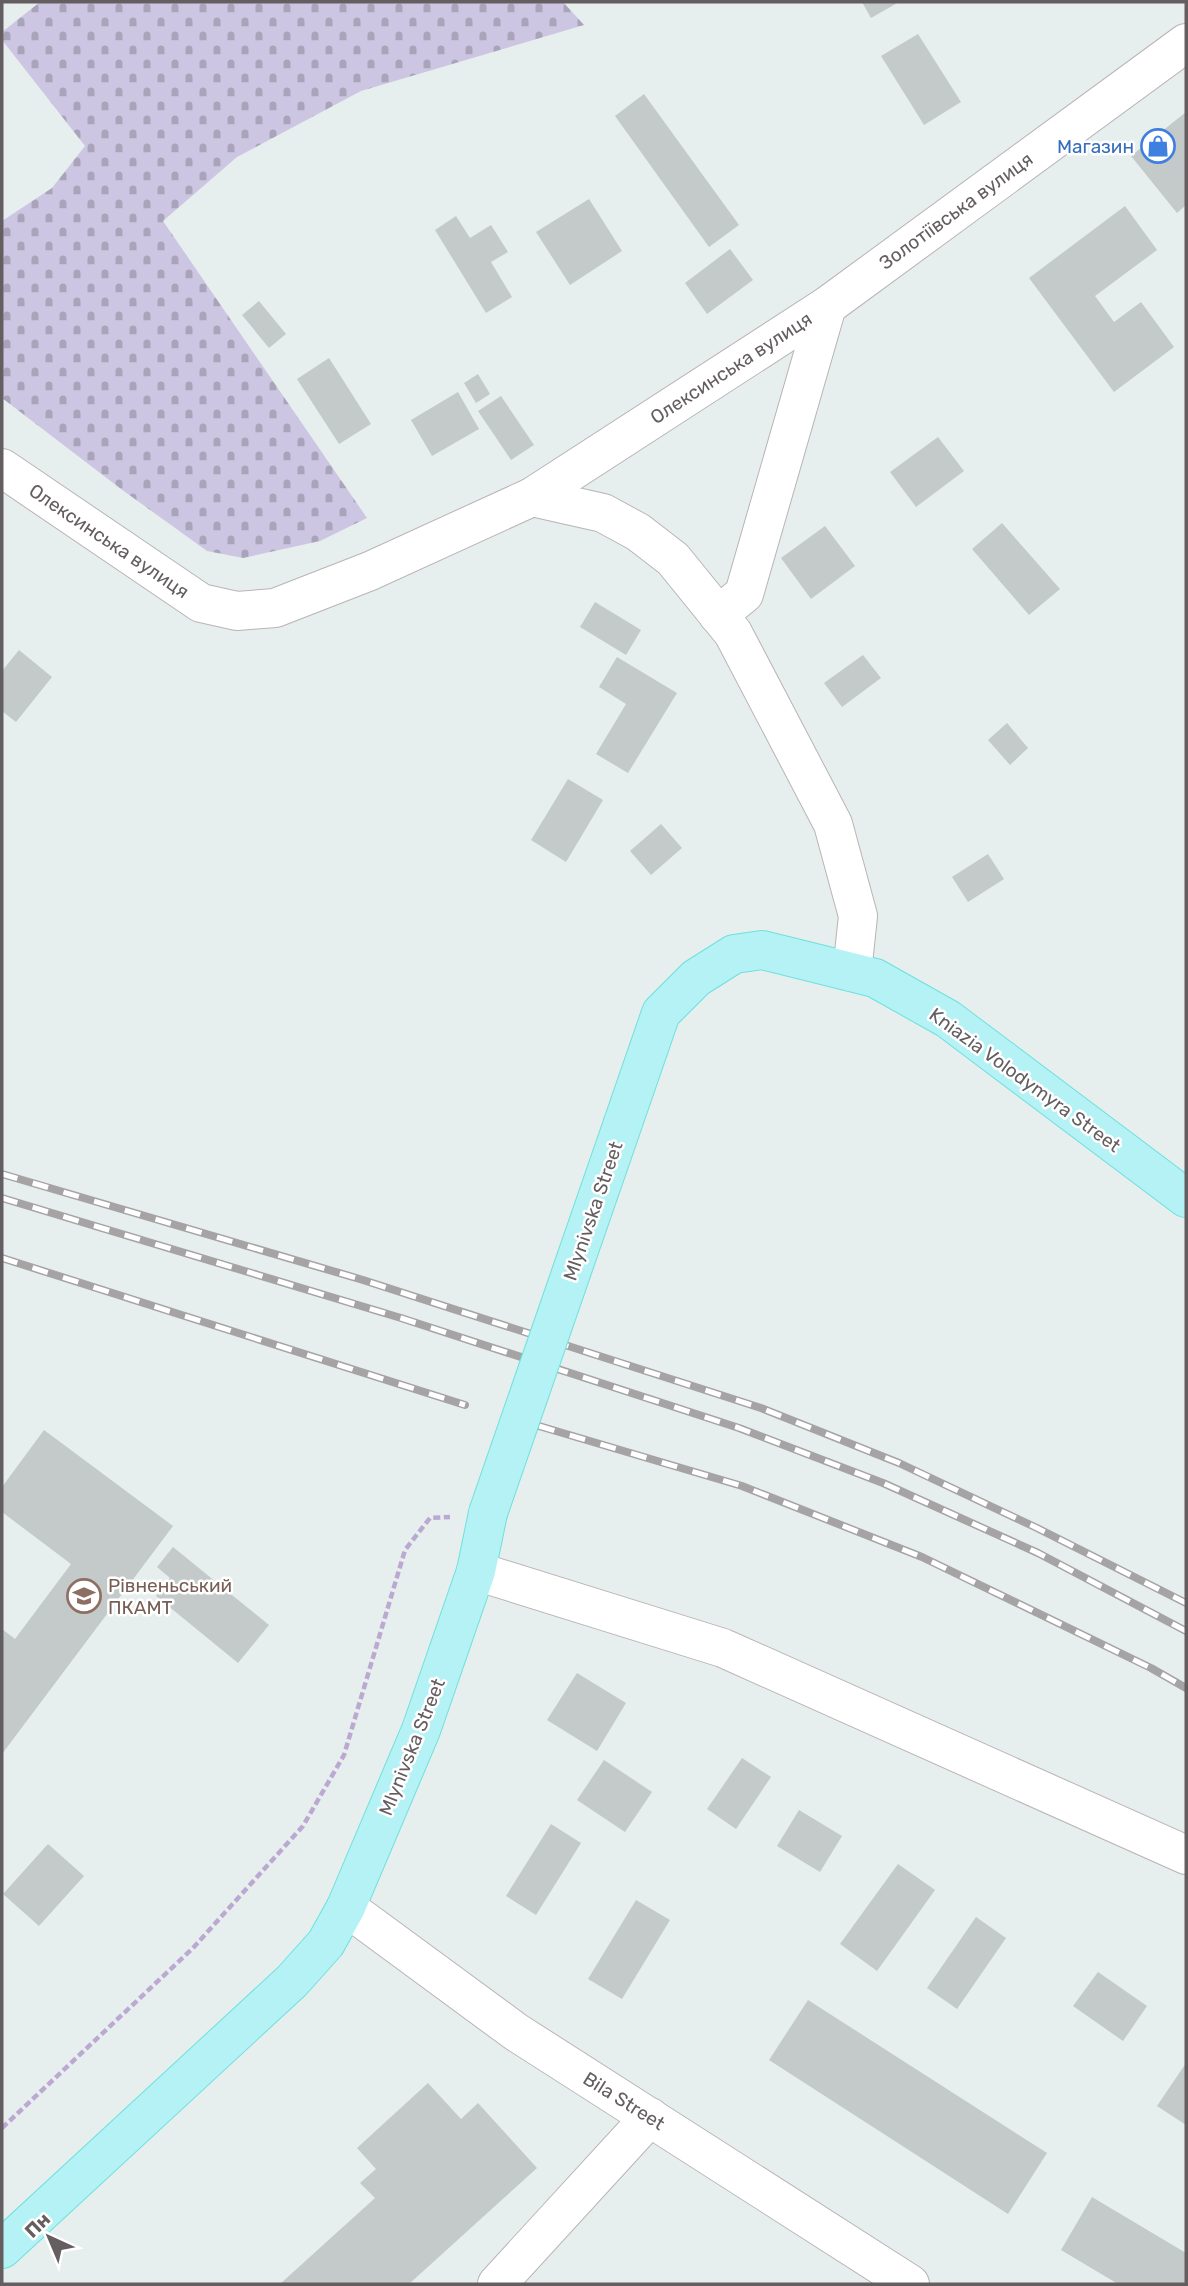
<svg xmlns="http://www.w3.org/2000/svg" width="1188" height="2286" font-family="Rubik,sans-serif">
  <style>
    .cemetery { fill: url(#cemetery-stones) }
    .building { fill: #c3cac9 }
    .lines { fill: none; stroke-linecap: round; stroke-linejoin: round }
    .minor-casing { stroke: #b9b4b5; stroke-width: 40 }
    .major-casing { stroke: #6de1db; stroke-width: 40 }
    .path { stroke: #bca9d1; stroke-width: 4.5; stroke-dasharray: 7 3.5; stroke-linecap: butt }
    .minor { stroke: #fff; stroke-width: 38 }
    .major { stroke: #b4f2f6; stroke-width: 38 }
    .rail-casing { stroke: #a6a3a4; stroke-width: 8 }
    .rail { stroke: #fff; stroke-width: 5; stroke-dasharray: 16; stroke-linecap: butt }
    .major-bridge-casing { stroke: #6de1db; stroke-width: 40; stroke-linecap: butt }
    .major-bridge { stroke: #b4f2f6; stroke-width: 38 }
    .labels { text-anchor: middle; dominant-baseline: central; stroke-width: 5; stroke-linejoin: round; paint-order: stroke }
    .shop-label { font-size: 19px; fill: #366cbe; stroke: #fff; text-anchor: end }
    .street-label { font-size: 19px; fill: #655e60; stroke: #fff }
    .education-label { font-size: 19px; fill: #785e54; stroke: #fff; text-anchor: start }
  </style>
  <defs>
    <pattern id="cemetery-stones" width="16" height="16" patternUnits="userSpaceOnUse" patternTransform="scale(1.75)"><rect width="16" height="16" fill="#cdc6e3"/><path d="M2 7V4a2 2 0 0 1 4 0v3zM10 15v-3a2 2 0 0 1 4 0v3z" fill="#aaa4bb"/></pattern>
  </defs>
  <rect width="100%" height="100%" fill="#e7eeee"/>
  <path class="cemetery" d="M 40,2 L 563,2 L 584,25 L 361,91 L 237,157 L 163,221 L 367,518 L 320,541 L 243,558 L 207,551 L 121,489 L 2,398 L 2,221 L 52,188 L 85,146 L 2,40 L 2,32 Z"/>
  <g class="building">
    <path d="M 862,2 L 899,2 L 871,18 Z"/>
    <path d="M 918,34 L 961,102 L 924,125 L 881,56 Z"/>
    <path d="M 644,94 L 739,225 L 709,247 L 615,116 Z"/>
    <path d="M 1186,112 L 1186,205 L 1177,213 L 1131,156 Z"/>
    <path d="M 589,199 L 622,251 L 570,285 L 536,232 Z"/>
    <path d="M 1125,206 L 1157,250 L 1095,296 L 1114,322 L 1141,302 L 1174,347 L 1114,392 L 1029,278 Z"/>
    <path d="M 456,216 L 470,238 L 491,225 L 508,252 L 491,262 L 512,297 L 486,313 L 435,230 Z"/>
    <path d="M 730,249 L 753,280 L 707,314 L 685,283 Z"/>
    <path d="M 259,301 L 286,334 L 269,348 L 242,315 Z"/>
    <path d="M 329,358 L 371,424 L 339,444 L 297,379 Z"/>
    <path d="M 478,374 L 490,394 L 476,403 L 464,383 Z"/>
    <path d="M 458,392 L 479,429 L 432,456 L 411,420 Z"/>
    <path d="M 501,396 L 534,445 L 511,460 L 478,411 Z"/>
    <path d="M 938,437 L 964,471 L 916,507 L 890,472 Z"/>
    <path d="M 1002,523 L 1060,589 L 1029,615 L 972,549 Z"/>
    <path d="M 825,526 L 855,566 L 811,599 L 781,558 Z"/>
    <path d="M 595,602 L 641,630 L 626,655 L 580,627 Z"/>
    <path d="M 19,650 L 52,677 L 16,722 L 2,711 L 2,671 Z"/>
    <path d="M 863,655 L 881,678 L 842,707 L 824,683 Z"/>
    <path d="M 617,657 L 677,693 L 628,773 L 596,754 L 626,704 L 599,687 Z"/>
    <path d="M 1007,723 L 1028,748 L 1010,765 L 988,740 Z"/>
    <path d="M 568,779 L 603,800 L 566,862 L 531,840 Z"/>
    <path d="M 661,824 L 682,848 L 651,875 L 630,851 Z"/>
    <path d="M 988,854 L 1004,879 L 968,902 L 952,877 Z"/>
    <path d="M 44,1430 L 173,1526 L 2,1754 L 2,1629 L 15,1639 L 71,1564 L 2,1512 L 2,1487 Z"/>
    <path d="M 173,1547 L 269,1625 L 238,1663 L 156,1596 L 170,1578 L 157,1567 Z"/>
    <path d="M 577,1673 L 626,1703 L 597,1751 L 547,1720 Z"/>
    <path d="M 742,1758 L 771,1777 L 736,1829 L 707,1809 Z"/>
    <path d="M 604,1760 L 652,1792 L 625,1832 L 577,1800 Z"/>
    <path d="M 799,1810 L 842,1836 L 820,1872 L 777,1846 Z"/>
    <path d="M 551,1824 L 581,1843 L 536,1915 L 506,1896 Z"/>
    <path d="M 48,1844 L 84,1876 L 39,1926 L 3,1894 Z"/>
    <path d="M 898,1864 L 935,1890 L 877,1971 L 840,1944 Z"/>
    <path d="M 636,1900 L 670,1920 L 622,1999 L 588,1979 Z"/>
    <path d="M 976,1917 L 1006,1938 L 957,2009 L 927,1988 Z"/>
    <path d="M 1098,1972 L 1147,2006 L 1123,2041 L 1073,2006 Z"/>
    <path d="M 808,2000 L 1047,2153 L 1008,2214 L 769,2060 Z"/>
    <path d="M 1186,2063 L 1186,2125 L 1157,2106 Z"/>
    <path d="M 428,2083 L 461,2119 L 478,2103 L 537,2168 L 409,2284 L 280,2284 L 375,2198 L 360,2183 L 376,2169 L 357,2148 Z"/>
    <path d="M 1092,2197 L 1186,2253 L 1186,2284 L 1118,2284 L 1061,2250 Z"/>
  </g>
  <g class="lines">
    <g class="minor-casing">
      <g id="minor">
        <path d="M 2,468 L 201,603 L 237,611 L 275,608 L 370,571 L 532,497 L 603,513 L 638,532 L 673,559 L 733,633 L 833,824 L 858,916 L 852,972"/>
        <path d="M 532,497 L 827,306 L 1186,43"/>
        <path d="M 718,615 L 744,594 L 827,306"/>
        <path d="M 476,1571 L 723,1648 L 1186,1855"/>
        <path d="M 346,1907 L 516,2032 L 910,2284"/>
        <path d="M 497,2284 L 650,2117"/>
      </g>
    </g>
    <g class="major-casing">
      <g id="major">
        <path d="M 623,1123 L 661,1013 L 696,978 L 734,954 L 762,950 L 875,978 L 948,1019 L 1186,1198"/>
        <path d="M 2,2249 L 292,1981 L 326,1943 L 346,1907 L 421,1730 L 476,1571 L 488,1513"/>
      </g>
    </g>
    <path class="path" d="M 2,2128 L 193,1948 L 303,1826 L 344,1755 L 405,1550 L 430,1518 L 450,1517"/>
    <use href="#minor" class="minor"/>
    <use href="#major" class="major"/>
    <g class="rail-casing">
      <g id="rail">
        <path d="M 2,1174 L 363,1280 L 761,1408 L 899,1463 L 1037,1528 L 1186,1603"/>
        <path d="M 2,1198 L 401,1318 L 739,1428 L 883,1483 L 1038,1553 L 1186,1631"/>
        <path d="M 2,1258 L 465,1405"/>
        <path d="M 539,1426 L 742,1486 L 922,1557 L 1151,1668 L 1186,1688"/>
      </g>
    </g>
    <use href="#rail" class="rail"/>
    <g class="major-bridge-casing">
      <path id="major-bridge" d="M 488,1513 L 623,1123"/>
    </g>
    <use href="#major-bridge" class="major-bridge"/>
  </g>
  <defs>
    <g id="shop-ring" transform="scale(1.75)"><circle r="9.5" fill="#fff" stroke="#3f7fe0" stroke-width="1.5"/><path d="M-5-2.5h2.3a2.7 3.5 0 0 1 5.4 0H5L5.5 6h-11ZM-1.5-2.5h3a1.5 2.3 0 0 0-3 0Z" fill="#3f7fe0"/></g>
    <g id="school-ring" transform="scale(1.75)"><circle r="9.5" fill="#fff" stroke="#8d6e63" stroke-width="1.5"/><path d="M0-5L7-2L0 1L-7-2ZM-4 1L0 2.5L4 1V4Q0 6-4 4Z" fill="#8d6e63"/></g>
  </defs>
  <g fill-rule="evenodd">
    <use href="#shop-ring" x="1158" y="146"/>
    <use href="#school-ring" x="84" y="1596"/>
  </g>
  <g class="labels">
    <g class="shop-label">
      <text x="1134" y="146">Магазин</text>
    </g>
    <g class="street-label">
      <text transform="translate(956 211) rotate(-36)">Золотіївська вулиця</text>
      <text transform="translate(731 368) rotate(-33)">Олексинська вулиця</text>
      <text transform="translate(109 541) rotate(34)">Олексинська вулиця</text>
      <text transform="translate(1025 1080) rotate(36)">Kniazia Volodymyra Street</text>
      <text transform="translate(593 1211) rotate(-71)">Mlynivska Street</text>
      <text transform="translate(412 1747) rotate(-68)">Mlynivska Street</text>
      <text transform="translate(624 2101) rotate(32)">Bila Street</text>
    </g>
    <g class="education-label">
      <text x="108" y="1585">Рівненьський<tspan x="108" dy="22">ПКАМТ</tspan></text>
    </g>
  </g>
  <rect width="1188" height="2286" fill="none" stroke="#655e60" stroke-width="7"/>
  <g transform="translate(49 2237) rotate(316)" stroke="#ffffff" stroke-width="5" paint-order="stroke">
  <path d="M0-5L12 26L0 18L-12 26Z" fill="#655e60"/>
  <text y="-10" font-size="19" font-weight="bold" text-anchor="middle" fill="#655e60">Пн</text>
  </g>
</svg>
